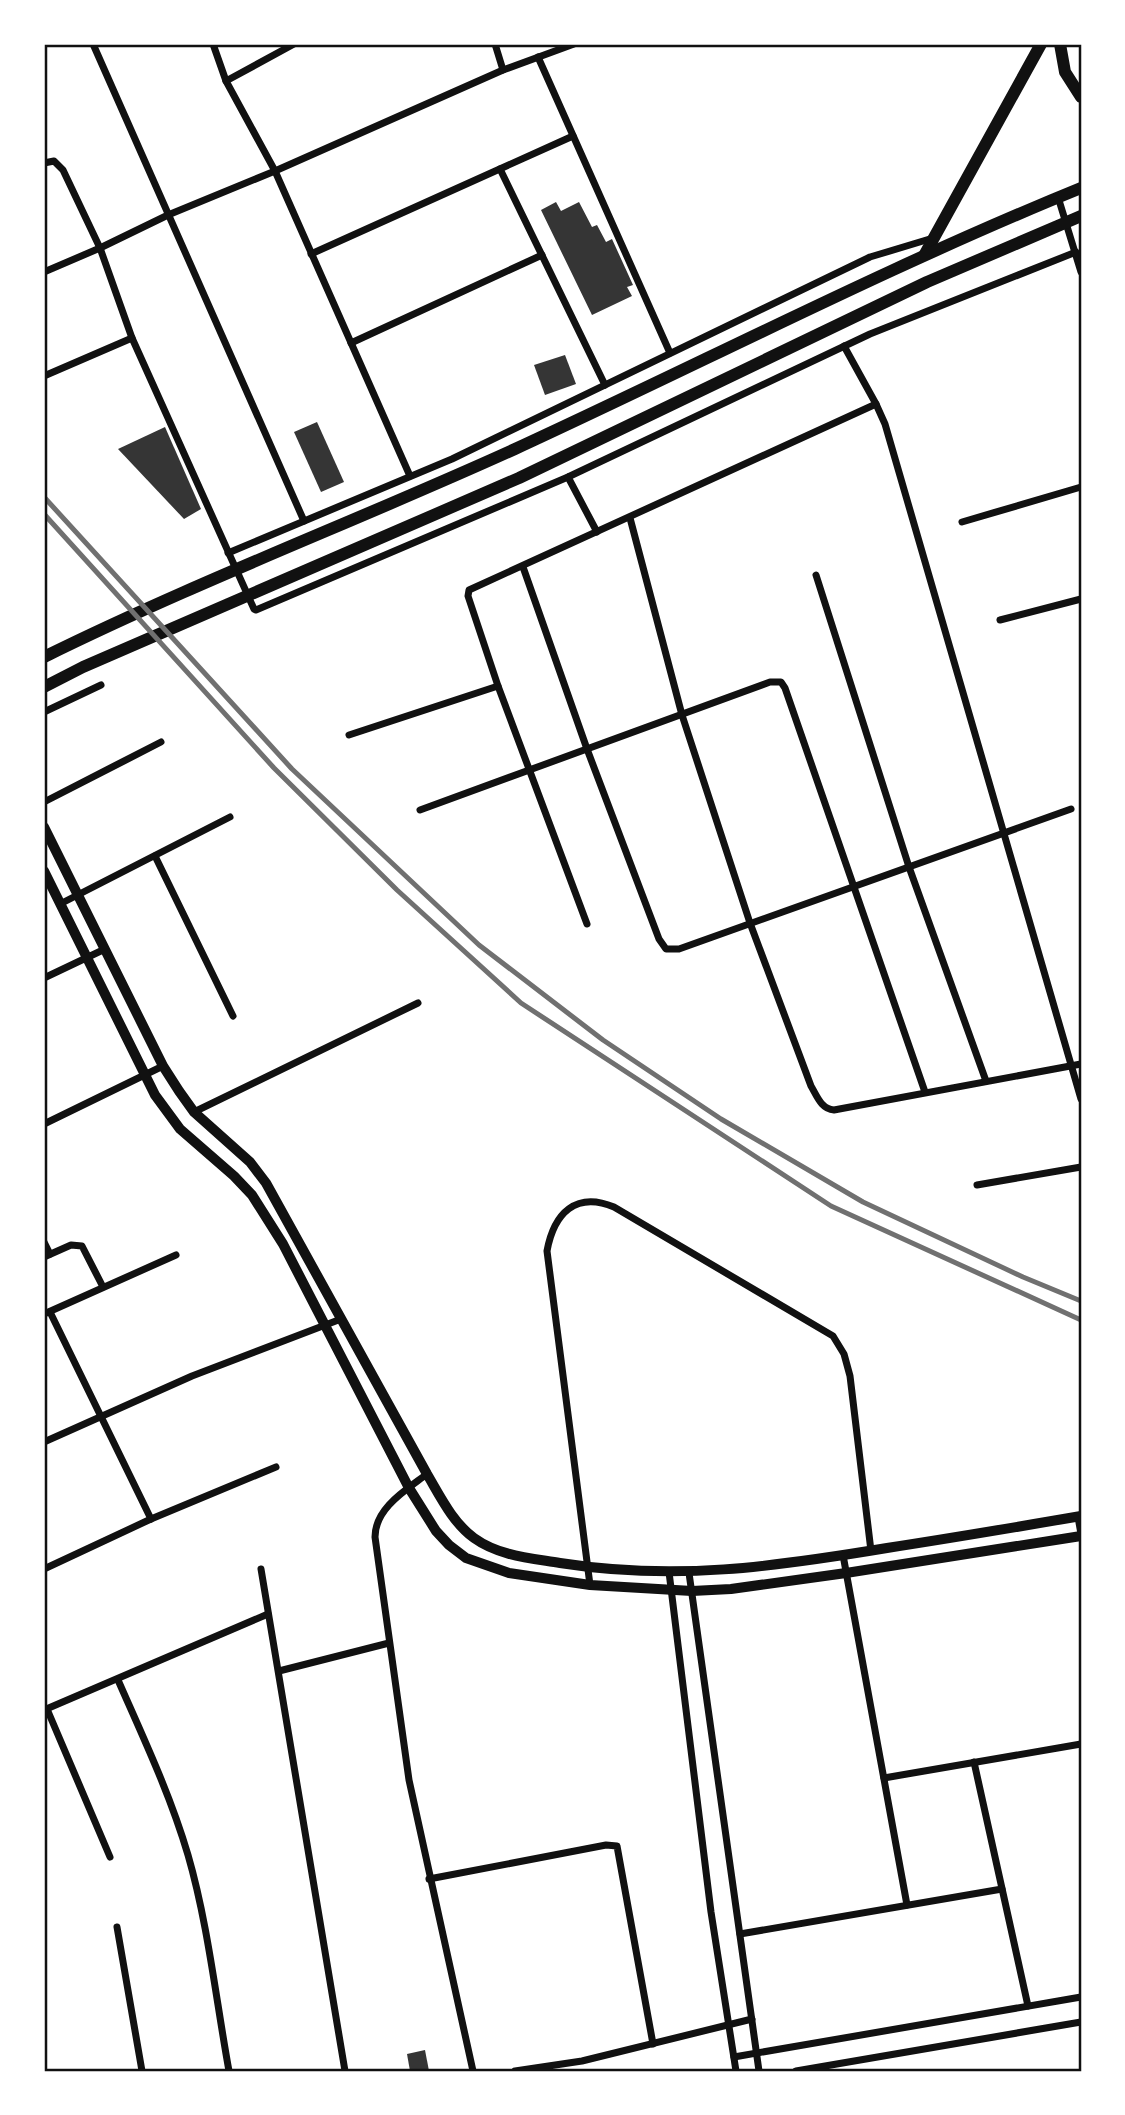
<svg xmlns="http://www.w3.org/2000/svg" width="1125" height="2115" font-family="Quicksand,sans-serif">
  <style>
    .building { fill: #353535 }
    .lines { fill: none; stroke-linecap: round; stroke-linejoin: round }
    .minor { stroke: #111; stroke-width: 7 }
    .tertiary { stroke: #111; stroke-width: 10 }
    .primary { stroke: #111; stroke-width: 12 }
    .rail { stroke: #707070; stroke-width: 5 }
    .neatline { fill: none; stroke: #111; stroke-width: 2.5 }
  </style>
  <rect width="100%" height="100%" fill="#fff"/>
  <g class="building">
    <path d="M 556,202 L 561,211 L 579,202 L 592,227 L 597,225 L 606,242 L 612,239 L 633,285 L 627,287 L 632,296 L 592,315 L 541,210 Z"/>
    <path d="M 565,355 L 576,384 L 545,395 L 534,365 Z"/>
    <path d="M 317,422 L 344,482 L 321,492 L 294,432 Z"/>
    <path d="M 165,427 L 201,509 L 184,519 L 118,449 Z"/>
    <path d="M 425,2050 L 429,2071 L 410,2071 L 407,2054 Z"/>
  </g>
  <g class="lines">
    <g class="minor">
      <path d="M 93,44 L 304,521"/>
      <path d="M 213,44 L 226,81 L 275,171 L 410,476"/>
      <path d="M 495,44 L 503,70"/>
      <path d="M 538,57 L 670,353"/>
      <path d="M 226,81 L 294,44"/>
      <path d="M 44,163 L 54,161 L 63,170 L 100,248 L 132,338 L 254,609 L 256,610 L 568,477 L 870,334 L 1076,252"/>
      <path d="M 500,169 L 605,385"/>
      <path d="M 1058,197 L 1081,272"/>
      <path d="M 311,254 L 573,136"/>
      <path d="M 44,272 L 100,248 L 168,215 L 275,171 L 503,70 L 574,44"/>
      <path d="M 351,343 L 542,255"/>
      <path d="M 844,346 L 876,404 L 885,424 L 1081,1099"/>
      <path d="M 44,376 L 132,338"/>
      <path d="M 568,477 L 597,532"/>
      <path d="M 630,518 L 682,715 L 750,923 L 811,1086 C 817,1096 821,1109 834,1110 L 1081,1064"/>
      <path d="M 962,522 L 1081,487"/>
      <path d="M 228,553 L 452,459 L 870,257 L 933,238"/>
      <path d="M 523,567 L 587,749 L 659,939 L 666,949 L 679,949 L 1071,809"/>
      <path d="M 816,575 L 909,867 L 986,1081"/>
      <path d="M 1000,620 L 1081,599"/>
      <path d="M 44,712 L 101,685"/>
      <path d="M 349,735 L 498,686"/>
      <path d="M 44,802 L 161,742"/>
      <path d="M 420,810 L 770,682 L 781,682 L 785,688 L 925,1092"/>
      <path d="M 155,856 L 233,1016"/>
      <path d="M 60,904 L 230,817"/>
      <path d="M 587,924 L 498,686 L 468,596 L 469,590 L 876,404"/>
      <path d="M 44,978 L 105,949"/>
      <path d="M 194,1112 L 418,1003"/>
      <path d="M 44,1124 L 163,1066"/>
      <path d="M 977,1185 L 1081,1167"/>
      <path d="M 44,1242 L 50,1254"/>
      <path d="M 44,1257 L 71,1245 L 82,1246 L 103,1287"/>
      <path d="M 50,1312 L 151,1519"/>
      <path d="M 44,1314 L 176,1255"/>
      <path d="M 44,1442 L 192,1376 L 341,1319"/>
      <path d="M 427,1474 C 406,1490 375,1508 375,1537 L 409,1780 L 473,2071"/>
      <path d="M 1078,1517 L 1081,1534"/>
      <path d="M 843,1555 L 907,1905"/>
      <path d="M 44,1569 L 151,1519 L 276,1467"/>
      <path d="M 261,1569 L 345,2071"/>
      <path d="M 669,1572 L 711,1912 L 736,2071"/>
      <path d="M 689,1573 L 759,2071"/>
      <path d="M 590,1585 L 547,1251 C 554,1213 576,1191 614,1207 L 833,1336 L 844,1354 L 850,1376 L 871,1551"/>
      <path d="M 279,1671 L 389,1643"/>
      <path d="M 118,1680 C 143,1737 170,1794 188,1855 C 208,1924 216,2000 229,2071"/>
      <path d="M 47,1709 L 110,1857"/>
      <path d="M 44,1710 L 268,1614"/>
      <path d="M 974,1762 L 1028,2006"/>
      <path d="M 884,1778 L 1081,1744"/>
      <path d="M 429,1879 L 606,1845 L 617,1846 L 653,2044"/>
      <path d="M 117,1927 L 142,2071"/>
      <path d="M 740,1934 L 1002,1889"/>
      <path d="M 734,2057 L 1081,1997"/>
      <path d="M 515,2071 L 582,2061 L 752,2019"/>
      <path d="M 796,2071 L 1081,2022"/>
    </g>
    <g class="tertiary">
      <path d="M 44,827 L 163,1066 L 179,1091 L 194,1112 L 250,1162 L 266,1183 L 427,1474 C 440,1496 453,1523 474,1538 C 499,1556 530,1558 560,1563 C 675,1581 773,1567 887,1548 C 952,1538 1017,1527 1081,1516"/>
      <path d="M 44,871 L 155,1095 L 180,1129 L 234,1176 L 252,1195 L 283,1244 L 409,1488 L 436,1531 L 449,1545 L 466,1558 L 509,1573 L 590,1585 L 692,1591 L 731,1589 L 846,1573 L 1081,1536"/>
    </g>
    <g class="primary">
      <path d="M 1060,44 L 1065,72 L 1081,97"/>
      <path d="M 925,254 L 1041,44"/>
      <path d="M 44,657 C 198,581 359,520 515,449 C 704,362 889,266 1081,188"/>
      <path d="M 44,687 L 83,667 L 519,478 L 927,282 L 1081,216"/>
    </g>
    <g class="rail">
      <path d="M 44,497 L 292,769 L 479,945 L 603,1040 L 721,1119 L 863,1202 L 1023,1277 L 1081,1301"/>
      <path d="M 44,514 L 274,768 L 397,890 L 521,1003 L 831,1206 L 1081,1320"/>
    </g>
  </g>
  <rect width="1125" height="2115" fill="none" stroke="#ffffff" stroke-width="91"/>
  <rect x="46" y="46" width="1034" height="2024" class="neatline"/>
</svg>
